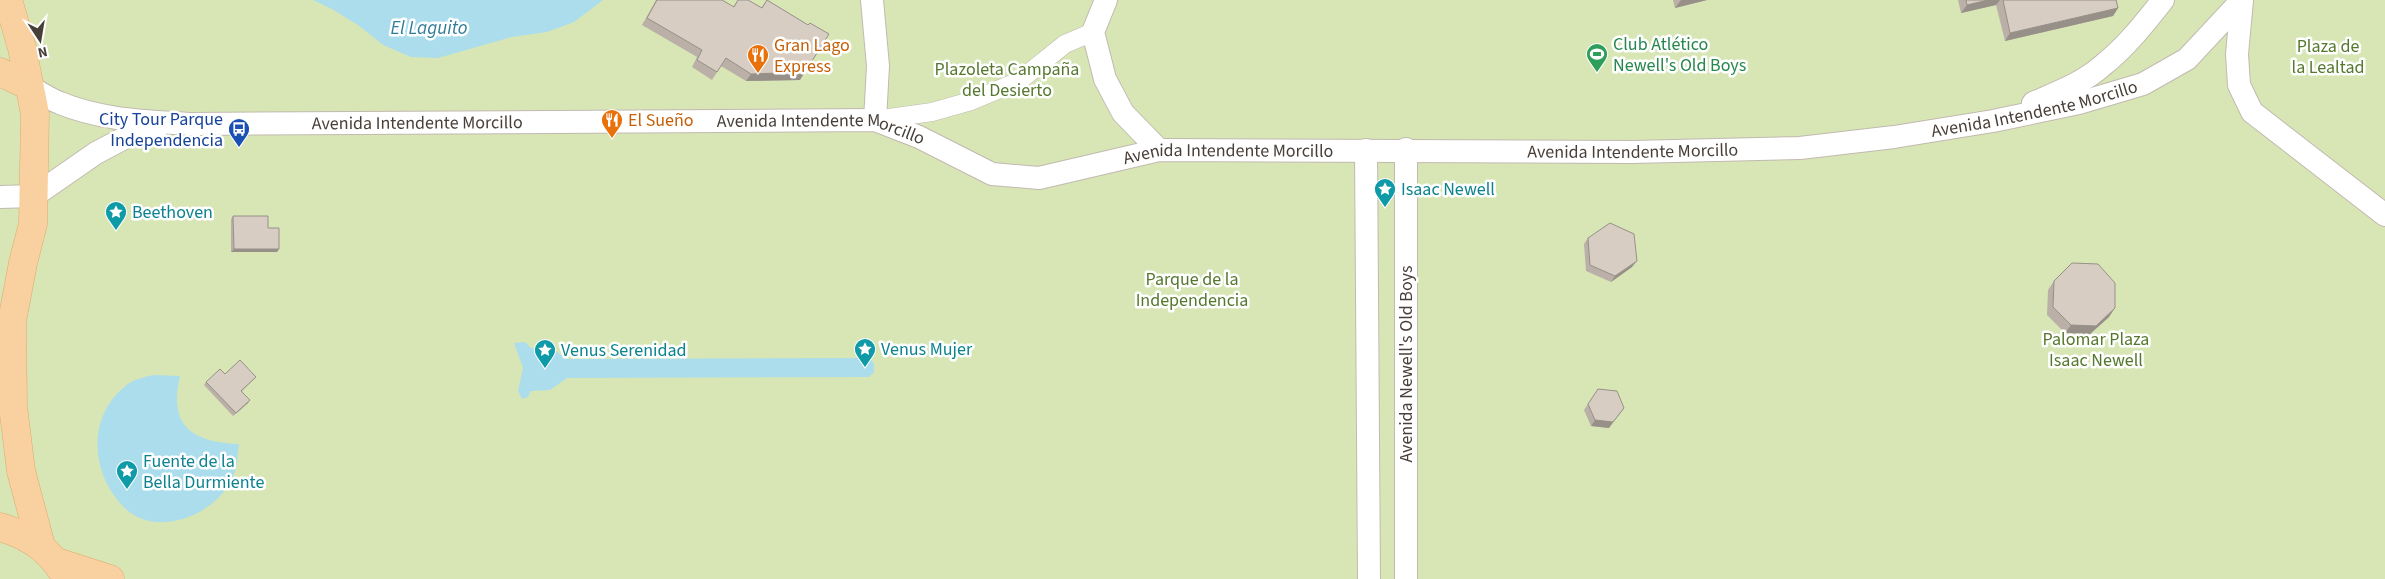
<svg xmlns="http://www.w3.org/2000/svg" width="2385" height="579" font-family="'Source Sans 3',sans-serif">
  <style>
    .green { fill: #d8e6b6 }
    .water { fill: #abdded }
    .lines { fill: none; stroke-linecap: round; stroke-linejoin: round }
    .pedestrian-casing { stroke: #c2b9b0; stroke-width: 19 }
    .minor-casing { stroke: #c2b9b0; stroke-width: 24 }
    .primary-casing { stroke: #deaa6f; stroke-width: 29 }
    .pedestrian { stroke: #fff; stroke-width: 18 }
    .minor { stroke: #fff; stroke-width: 22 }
    .primary { stroke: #f9d09f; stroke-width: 28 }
    .wall { fill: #bab0a8 }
    .shaded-wall { fill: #979088 }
    .building { fill: #d8cdc3; stroke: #979088 }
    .labels { text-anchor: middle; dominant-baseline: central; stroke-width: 5; stroke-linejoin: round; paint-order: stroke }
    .leisure-label { font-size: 18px; fill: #27864d; stroke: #fff; text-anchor: start }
    .food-label { font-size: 18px; fill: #c56008; stroke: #fff; text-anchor: start }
    .park-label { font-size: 18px; fill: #56782e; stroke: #fff }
    .street-label { font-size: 18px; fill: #483f39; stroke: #fff }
    .transit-label { font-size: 18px; fill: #164399; stroke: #fff; text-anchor: end }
    .culture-label { font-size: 18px; fill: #0d838f; stroke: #fff; text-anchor: start }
    .water-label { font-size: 19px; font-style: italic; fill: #317d97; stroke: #fff }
  </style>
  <rect width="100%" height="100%" fill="#f4f0ea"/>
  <rect class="green" x="0" y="0" width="2385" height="579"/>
  <g class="water">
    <path d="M 313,0 L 603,0 L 574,22 L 547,32 L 512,37 L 438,58 L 411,57 L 383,45 L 358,25 L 332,9 Z"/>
    <path d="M 525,342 L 531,348 L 554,350 L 567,359 L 870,358 L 874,364 L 874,372 L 869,377 L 567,378 L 550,390 L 531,391 L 528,397 L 522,399 L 518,391 L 523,368 L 514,343 Z"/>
    <path d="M 153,375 L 180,376 C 168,426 192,442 239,444 C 237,453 238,465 234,474 C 221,512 160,539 127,510 C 90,476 85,416 128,384 C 135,379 145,377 153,375 Z"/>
  </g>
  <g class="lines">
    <g class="pedestrian-casing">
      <path id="pedestrian" d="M 875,120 L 932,112 L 971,101 L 1019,81 L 1065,44 L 1093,32"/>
    </g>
    <g class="minor-casing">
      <g id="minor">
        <path d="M 872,0 L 878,66 L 875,120"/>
        <path d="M 1106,0 L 1093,32 L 1105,79 L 1123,113 L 1159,150"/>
        <path d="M 2242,0 L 2237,54 L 2239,85 L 2252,112 L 2385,215"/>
        <path id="s1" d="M 29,86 C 39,92 49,99 60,103 C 101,120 145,121 189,124 L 875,120 L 919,137 L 992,174 L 1039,178 L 1159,150 L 1632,152 L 1800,148 L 1894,137 L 1993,121 L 2079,103 L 2143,84 L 2187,59 L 2242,0"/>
        <path d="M 2033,103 C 2056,93 2083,83 2102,66 C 2126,47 2144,24 2163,0"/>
        <path d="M 1406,149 L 1406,579"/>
        <path d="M 1366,150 L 1369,579"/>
        <path d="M 0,197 L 34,196 L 96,153 L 132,134 L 156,130"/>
      </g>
    </g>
    <g class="primary-casing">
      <g id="primary">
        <path d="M 8,0 L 22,48 L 35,114 L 33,224 L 23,263 L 12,321 L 13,406 L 21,471 L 41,546"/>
        <path d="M 0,72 L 29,86"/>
        <path d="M 0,527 C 31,536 51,551 67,579"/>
        <path d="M 57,562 L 110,579"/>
      </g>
    </g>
    <use href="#pedestrian" class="pedestrian"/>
    <use href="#minor" class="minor"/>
    <use href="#primary" class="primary"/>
  </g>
  <g class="wall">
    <path d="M 656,0 L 722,0 L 733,7 L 738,0 L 761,8 L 767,0 L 800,80 L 746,81 L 721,66 L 712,80 L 692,67 L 697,57 L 642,25 Z"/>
    <path d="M 1673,0 L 1707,0 L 1675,8 Z"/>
    <path d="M 1958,0 L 2116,0 L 2118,8 L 2113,16 L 2005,41 L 1996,5 L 1961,13 Z"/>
    <path d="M 233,216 L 268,228 L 279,249 L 277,252 L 231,252 L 231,219 Z"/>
    <path d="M 1588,238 L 1632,267 L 1611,282 L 1586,271 L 1584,244 Z"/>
    <path d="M 2054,281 L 2109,317 L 2090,334 L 2065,333 L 2047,315 L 2048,290 Z"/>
    <path d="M 225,374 L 256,377 L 242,391 L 248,403 L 233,416 L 204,385 L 206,382 Z"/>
    <path d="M 1598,389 L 1609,428 L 1591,426 L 1584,410 Z"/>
  </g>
  <g class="shaded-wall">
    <path d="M 1681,0 L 1707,0 L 1675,8 Z"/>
    <path d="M 1988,0 L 2000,0 L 1996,5 L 1961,13 L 1967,5 Z"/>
    <path d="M 2118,8 L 2113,16 L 2005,41 L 2010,33 Z"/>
    <path d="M 805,72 L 800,80 L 746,81 L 751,74 Z"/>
    <path d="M 234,249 L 279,249 L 277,252 L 231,252 Z"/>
    <path d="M 1637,261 L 1632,267 L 1611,282 L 1615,276 Z"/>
    <path d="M 2115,308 L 2109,317 L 2090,334 L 2065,333 L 2071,325 Z"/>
    <path d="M 250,400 L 248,403 L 233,416 L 236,413 Z"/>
    <path d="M 1624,408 L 1609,428 L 1591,426 L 1595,420 Z"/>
  </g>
  <g class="building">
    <path d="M 657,0 L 722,0 L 734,7 L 738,0 L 748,0 L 762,8 L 767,0 L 808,25 L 810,23 L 829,34 L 805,72 L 751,74 L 726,58 L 717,72 L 697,60 L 702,50 L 647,18 Z"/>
    <path d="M 1966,0 L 1988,0 L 1967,5 Z"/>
    <path d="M 2003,0 L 2116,0 L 2118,8 L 2010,33 Z"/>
    <path d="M 233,216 L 268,216 L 268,228 L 279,228 L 279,249 L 234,249 Z"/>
    <path d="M 1610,223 L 1634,234 L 1637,261 L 1615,276 L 1590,265 L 1588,238 Z"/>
    <path d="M 2072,263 L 2098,264 L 2115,283 L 2115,308 L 2096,326 L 2071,325 L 2053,307 L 2054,281 Z"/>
    <path d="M 240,360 L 256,377 L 241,391 L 250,400 L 236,413 L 206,382 L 220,369 L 225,374 Z"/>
    <path d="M 1598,389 L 1617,391 L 1624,408 L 1613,422 L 1595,420 L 1588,404 Z"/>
  </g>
  <defs>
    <g id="stadium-pin" transform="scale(1.125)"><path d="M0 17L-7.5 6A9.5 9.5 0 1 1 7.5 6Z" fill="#2e9e5b" stroke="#fff"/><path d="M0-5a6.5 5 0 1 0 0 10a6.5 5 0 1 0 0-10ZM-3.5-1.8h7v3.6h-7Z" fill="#fff"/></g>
    <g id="restaurant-pin" transform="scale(1.125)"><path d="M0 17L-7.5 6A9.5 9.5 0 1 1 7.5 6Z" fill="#e8710a" stroke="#fff"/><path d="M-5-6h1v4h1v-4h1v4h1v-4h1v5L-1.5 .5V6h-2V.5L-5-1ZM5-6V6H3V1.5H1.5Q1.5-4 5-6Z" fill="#fff"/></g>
    <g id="bus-pin" transform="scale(1.125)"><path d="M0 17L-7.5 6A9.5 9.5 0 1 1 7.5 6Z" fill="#1a4fb4" stroke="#fff"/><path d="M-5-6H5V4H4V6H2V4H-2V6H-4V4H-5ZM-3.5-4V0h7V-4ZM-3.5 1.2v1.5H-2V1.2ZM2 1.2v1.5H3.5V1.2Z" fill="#fff"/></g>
    <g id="sight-pin" transform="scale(1.125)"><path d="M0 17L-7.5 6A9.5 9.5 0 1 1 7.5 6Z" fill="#0f9aa8" stroke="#fff"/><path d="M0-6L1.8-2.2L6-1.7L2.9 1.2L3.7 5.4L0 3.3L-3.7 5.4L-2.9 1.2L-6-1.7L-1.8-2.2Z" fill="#fff"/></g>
  </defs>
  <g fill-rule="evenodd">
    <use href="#stadium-pin" x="1597" y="54"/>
    <use href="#restaurant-pin" x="758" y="55"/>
    <use href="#restaurant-pin" x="612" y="120"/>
    <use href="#bus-pin" x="239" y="129"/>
    <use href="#sight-pin" x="1385" y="189"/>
    <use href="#sight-pin" x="116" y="212"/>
    <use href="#sight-pin" x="865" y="349"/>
    <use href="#sight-pin" x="545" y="350"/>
    <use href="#sight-pin" x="127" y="471"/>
  </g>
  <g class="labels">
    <g class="leisure-label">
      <text x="1613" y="44">Club Atlético<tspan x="1613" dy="21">Newell's Old Boys</tspan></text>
    </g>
    <g class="food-label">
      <text x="774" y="45">Gran Lago<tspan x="774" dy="21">Express</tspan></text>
      <text x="628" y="120">El Sueño</text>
    </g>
    <g class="park-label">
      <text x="2328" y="46">Plaza de<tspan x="2328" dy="21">la Lealtad</tspan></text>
      <text x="1007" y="69">Plazoleta Campaña<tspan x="1007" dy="21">del Desierto</tspan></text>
      <text x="1192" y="279">Parque de la<tspan x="1192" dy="21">Independencia</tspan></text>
      <text x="2096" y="339">Palomar Plaza<tspan x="2096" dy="21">Isaac Newell</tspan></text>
    </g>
    <g class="street-label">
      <text stroke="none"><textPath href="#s1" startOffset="2031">Avenida Intendente Morcillo</textPath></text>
      <text stroke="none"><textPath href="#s1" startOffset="395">Avenida Intendente Morcillo</textPath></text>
      <text stroke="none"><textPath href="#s1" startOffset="800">Avenida Intendente Morcillo</textPath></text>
      <text stroke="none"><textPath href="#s1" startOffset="1626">Avenida Intendente Morcillo</textPath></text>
      <text stroke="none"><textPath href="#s1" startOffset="1221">Avenida Intendente Morcillo</textPath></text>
      <text transform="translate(1406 364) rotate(-90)">Avenida Newell's Old Boys</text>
    </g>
    <g class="transit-label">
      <text x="223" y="119">City Tour Parque<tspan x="223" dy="21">Independencia</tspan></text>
    </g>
    <g class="culture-label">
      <text x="1401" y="189">Isaac Newell</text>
      <text x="132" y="212">Beethoven</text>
      <text x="881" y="349">Venus Mujer</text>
      <text x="561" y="350">Venus Serenidad</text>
      <text x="143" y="461">Fuente de la<tspan x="143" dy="21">Bella Durmiente</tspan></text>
    </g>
    <g class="water-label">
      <text x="429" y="28">El Laguito</text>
    </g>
  </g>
  <g transform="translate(40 40) rotate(168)" stroke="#ffffff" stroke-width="4" paint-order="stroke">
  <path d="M0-4L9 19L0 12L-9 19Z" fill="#483f39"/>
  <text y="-8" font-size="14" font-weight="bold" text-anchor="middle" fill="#483f39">N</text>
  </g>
</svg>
